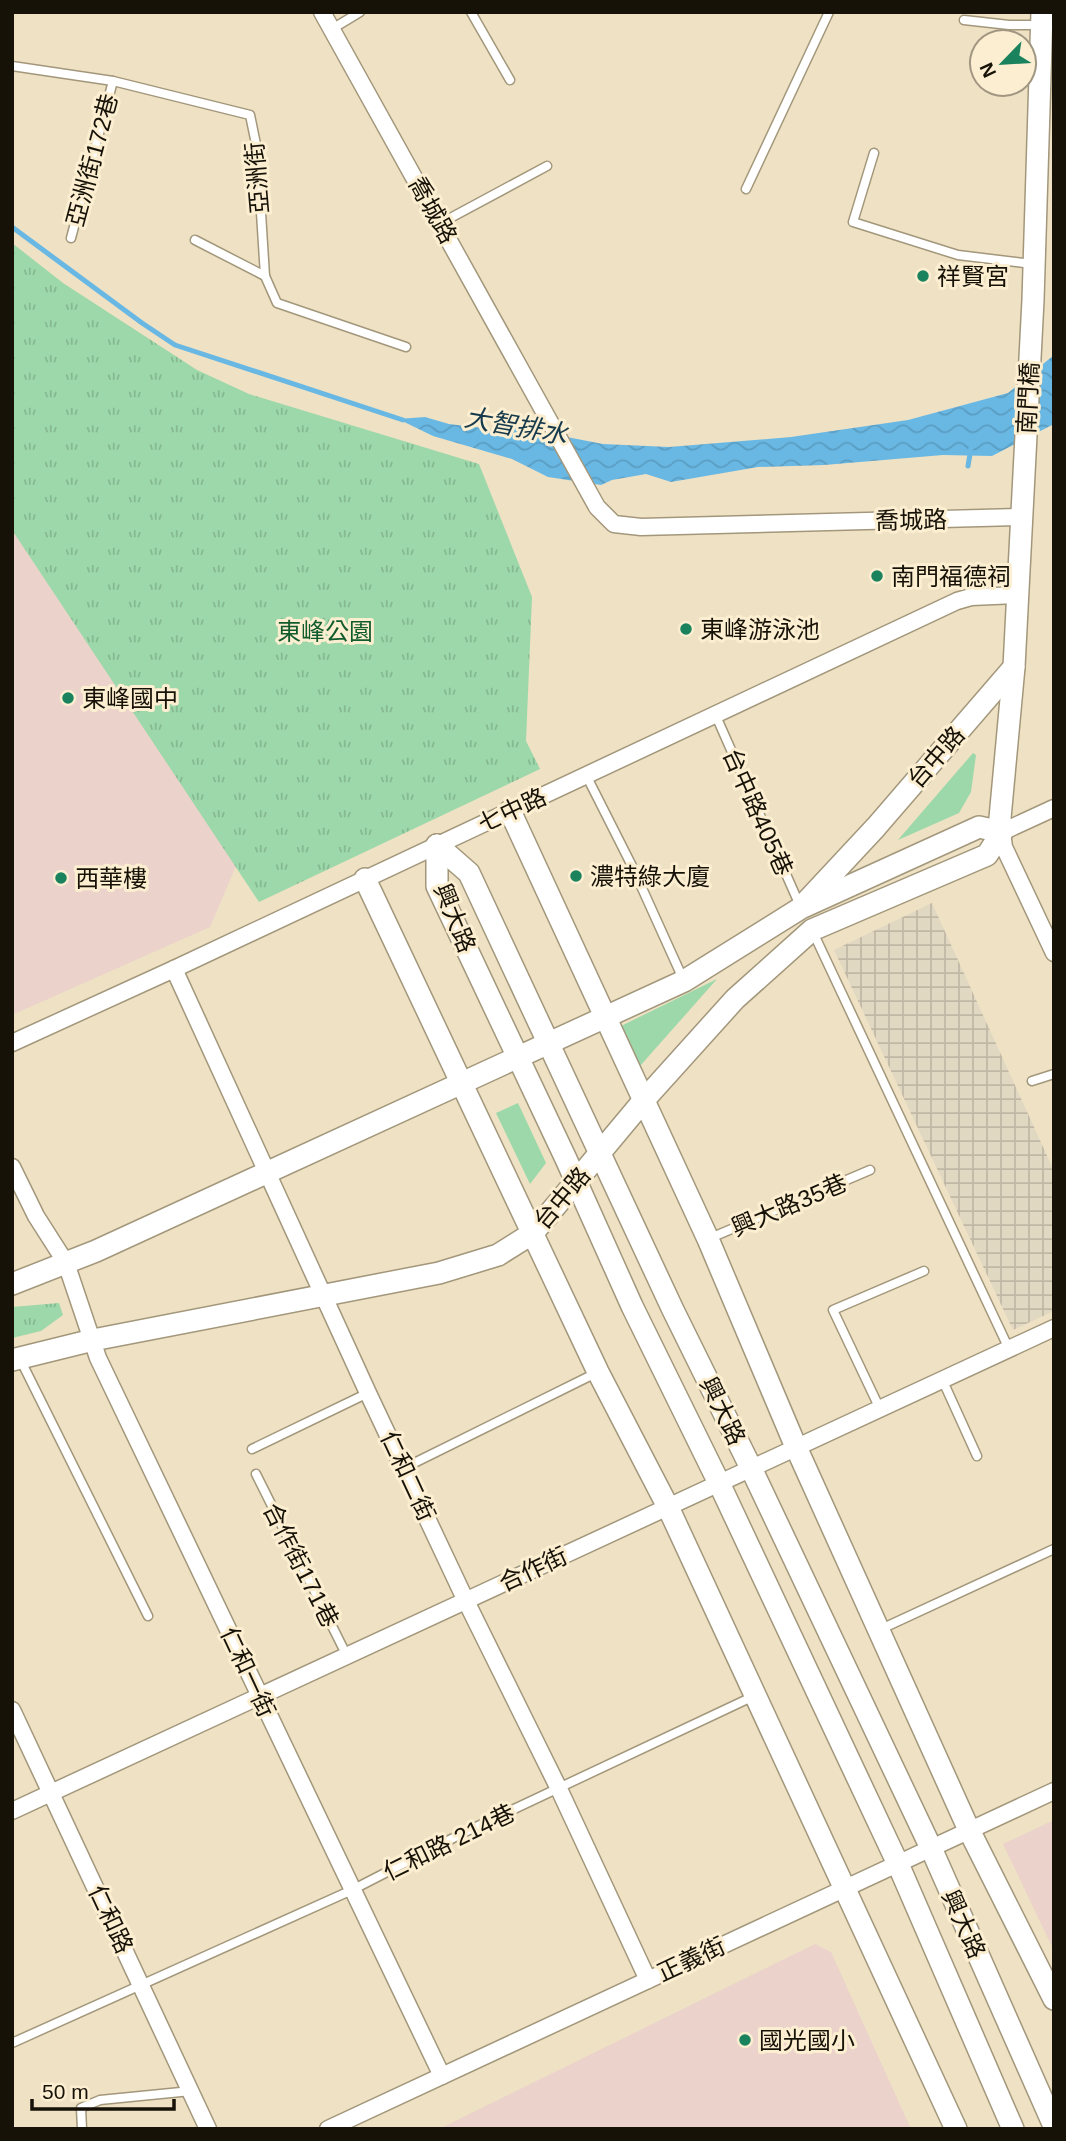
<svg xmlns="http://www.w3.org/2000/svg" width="1066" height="2141" font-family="Arial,'Noto Sans TC',sans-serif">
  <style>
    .industrial { fill: url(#industrial-grid) }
    .education { fill: #ebd2cb }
    .grass { fill: #9cd8aa }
    .park { fill: url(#park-tufts) }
    .water { fill: url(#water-waves) }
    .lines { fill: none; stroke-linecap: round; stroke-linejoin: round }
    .stream { stroke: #69b8e4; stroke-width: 5 }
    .lane-casing { stroke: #a3977b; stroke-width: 11 }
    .street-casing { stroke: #a3977b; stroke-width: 19 }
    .secondary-casing { stroke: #a3977b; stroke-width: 24 }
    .lane { stroke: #fff; stroke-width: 8 }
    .street { stroke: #fff; stroke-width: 16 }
    .secondary { stroke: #fff; stroke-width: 21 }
    .poi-dot { fill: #1a825d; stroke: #fceed1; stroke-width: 2.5 }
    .labels { text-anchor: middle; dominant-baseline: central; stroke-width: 6; stroke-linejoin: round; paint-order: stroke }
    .street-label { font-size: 24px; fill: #171208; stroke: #fceed1 }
    .poi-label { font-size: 24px; fill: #171208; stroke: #fceed1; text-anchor: start }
    .park-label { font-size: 24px; fill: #105c2d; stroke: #fceed1 }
    .water-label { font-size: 26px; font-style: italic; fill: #163a4c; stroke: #fceed1 }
  </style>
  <defs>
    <pattern id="industrial-grid" width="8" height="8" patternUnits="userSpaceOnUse" patternTransform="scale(1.75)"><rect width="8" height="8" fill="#e1d8c2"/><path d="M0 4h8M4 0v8" fill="none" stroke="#c0b8a5"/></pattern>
    <pattern id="park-tufts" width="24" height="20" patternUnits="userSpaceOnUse" patternTransform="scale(1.75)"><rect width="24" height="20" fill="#9cd8aa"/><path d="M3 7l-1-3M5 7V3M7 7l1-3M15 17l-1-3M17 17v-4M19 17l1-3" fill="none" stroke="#86b891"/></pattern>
    <pattern id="water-waves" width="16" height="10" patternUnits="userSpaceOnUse" patternTransform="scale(1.75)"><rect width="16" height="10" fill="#69b8e4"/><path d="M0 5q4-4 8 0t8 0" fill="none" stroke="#5a9dc2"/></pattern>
  </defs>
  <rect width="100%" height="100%" fill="#eee1c4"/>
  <path class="industrial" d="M 932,903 L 1054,1171 L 1054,1311 L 1013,1330 L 834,950 Z"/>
  <g class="education">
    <path d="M 12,530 L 236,866 L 210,927 L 12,1015 Z"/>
    <path d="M 1054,1820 L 1054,1951 L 1003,1844 Z"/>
    <path d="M 815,1944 L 831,1952 L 911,2129 L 439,2129 Z"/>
  </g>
  <g class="grass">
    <path d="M 973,753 L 976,755 L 971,792 L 959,813 L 898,840 Z"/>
    <path d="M 717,979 L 640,1066 L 621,1026 Z"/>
    <path d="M 518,1103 L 546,1163 L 530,1184 L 496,1113 Z"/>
  </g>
  <g class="park">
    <path d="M 12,243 L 63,283 L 197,370 L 249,394 L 479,464 L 532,597 L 526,741 L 540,769 L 259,902 L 12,530 Z"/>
    <path d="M 59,1303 L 63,1315 L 41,1331 L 12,1338 L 12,1307 Z"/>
  </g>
  <path class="water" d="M 1054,355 L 1054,424 L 992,456 L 943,455 L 824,465 L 758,467 L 671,482 L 646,474 L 612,480 L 601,485 L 548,477 L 512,459 L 433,436 L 398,419 L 425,417 L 449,424 L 491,429 L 520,428 L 603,444 L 669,447 L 791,437 L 908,420 L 1008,393 Z"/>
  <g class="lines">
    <g class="stream">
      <path d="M 12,227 L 142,323 L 175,345 L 403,420"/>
      <path d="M 968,466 L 971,448"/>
    </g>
    <g class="lane-casing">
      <g id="lane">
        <path d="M 471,12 L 510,80"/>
        <path d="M 964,20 L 1009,25 L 1054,25"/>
        <path d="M 332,29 L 360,12"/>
        <path d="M 12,66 L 113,81 L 250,115 L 257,149 L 265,276 L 277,303 L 406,347"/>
        <path d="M 874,153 L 853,222 L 958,255 L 1032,264"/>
        <path d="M 746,189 L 829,12"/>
        <path d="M 441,223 L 547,166"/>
        <path d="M 71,238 L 113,81"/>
        <path d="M 195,240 L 265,276"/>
        <path d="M 716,716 L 801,908"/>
        <path d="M 586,775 L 632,866 L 684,981"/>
        <path d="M 812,930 L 1009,1349"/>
        <path d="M 1032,1081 L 1054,1074"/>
        <path d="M 708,1239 L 870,1170"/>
        <path d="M 20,1359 L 148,1616"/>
        <path d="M 942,1379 L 977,1456"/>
        <path d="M 880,1409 L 833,1310 L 924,1271"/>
        <path d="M 252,1449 L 368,1393"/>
        <path d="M 404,1468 L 598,1372"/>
        <path d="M 256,1474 L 347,1656"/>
        <path d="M 879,1630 L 1054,1549"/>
        <path d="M 12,2043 L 352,1890 L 461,1834 L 754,1696"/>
        <path d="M 82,2129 L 81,2108 L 100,2100 L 191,2091"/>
      </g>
    </g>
    <g class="street-casing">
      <g id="street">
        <path d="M 322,12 L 597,507 L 614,524 L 641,527 L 1022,517"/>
        <path d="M 1054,808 L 1002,832 L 1004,847 L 1054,953"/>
        <path d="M 174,969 L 368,1393 L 466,1601 L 559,1789 L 648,1980"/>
        <path d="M 12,1043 L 174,969 L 957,601 L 971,597 L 1017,595"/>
        <path d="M 12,1167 L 36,1216 L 66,1263 L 98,1358 L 442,2076"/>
        <path d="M 12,1710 L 208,2129"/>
        <path d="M 12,1811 L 1054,1328"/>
        <path d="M 328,2129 L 1054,1791"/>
      </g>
    </g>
    <g class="secondary-casing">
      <g id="secondary">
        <path d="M 510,811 L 708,1239 L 796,1447 L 969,1830 L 1054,1999"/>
        <path d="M 437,845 L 469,873 L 673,1310 L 751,1468 L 931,1848 L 1054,2126"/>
        <path d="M 437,845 L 437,886 L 566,1159 L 632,1306 L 719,1483 L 898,1864 L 1013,2129"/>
        <path d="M 365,879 L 598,1372 L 668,1507 L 956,2129"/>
        <path d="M 807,901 L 876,827 L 1014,667"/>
        <path d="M 12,1284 L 96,1251 L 684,981 L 801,908 L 979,827 L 1002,832"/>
        <path d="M 12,1360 L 93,1340 L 439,1273 L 498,1255 L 533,1233 L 644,1100 L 735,999 L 812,930 L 987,855 L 1002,832 L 1000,818 L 1014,667 L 1033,300 L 1042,12"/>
      </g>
    </g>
    <use href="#lane" class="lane"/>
    <use href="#street" class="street"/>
    <use href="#secondary" class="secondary"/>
  </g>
  <g class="poi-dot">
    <circle cx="923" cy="276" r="7"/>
    <circle cx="877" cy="576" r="7"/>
    <circle cx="686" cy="629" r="7"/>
    <circle cx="68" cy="698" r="7"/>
    <circle cx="576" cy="876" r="7"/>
    <circle cx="61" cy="878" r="7"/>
    <circle cx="745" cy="2040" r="7"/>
  </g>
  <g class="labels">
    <g class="street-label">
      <text transform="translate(92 160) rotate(-75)">亞洲街172巷</text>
      <text transform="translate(257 178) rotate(-95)">亞洲街</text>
      <text transform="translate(433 210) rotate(61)">喬城路</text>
      <text transform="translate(1028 398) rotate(-87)">南門橋</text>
      <text transform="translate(911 520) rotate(-1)">喬城路</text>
      <text transform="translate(936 757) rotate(-49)">台中路</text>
      <text transform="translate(512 810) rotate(-25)">七中路</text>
      <text transform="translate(758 812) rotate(66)">台中路405巷</text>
      <text transform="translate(455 918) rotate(68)">興大路</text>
      <text transform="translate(562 1198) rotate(-50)">台中路</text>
      <text transform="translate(789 1205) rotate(-23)">興大路35巷</text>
      <text transform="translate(723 1411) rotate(64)">興大路</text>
      <text transform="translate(408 1476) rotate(65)">仁和二街</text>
      <text transform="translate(301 1565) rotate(63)">合作街171巷</text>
      <text transform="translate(533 1569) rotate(-25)">合作街</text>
      <text transform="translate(248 1672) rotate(65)">仁和一街</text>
      <text transform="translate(449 1842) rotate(-26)">仁和路 214巷</text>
      <text transform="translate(111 1919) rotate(65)">仁和路</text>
      <text transform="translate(964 1924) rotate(66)">興大路</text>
      <text transform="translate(691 1959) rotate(-25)">正義街</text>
    </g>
    <g class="poi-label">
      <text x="937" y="276">祥賢宮</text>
      <text x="891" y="576">南門福德祠</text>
      <text x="700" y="629">東峰游泳池</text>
      <text x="82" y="698">東峰國中</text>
      <text x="590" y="876">濃特綠大廈</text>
      <text x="75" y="878">西華樓</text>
      <text x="759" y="2040">國光國小</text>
    </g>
    <g class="park-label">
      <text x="325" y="631">東峰公園</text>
    </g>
    <g class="water-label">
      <text transform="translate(516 426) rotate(10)">大智排水</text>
    </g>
  </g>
  <rect width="1066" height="2141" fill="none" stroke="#171208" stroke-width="28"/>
  <g transform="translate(1003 63) rotate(245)"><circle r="33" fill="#fceed1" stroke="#a09681" stroke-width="2"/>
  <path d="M0-5L12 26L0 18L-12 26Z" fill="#1a825d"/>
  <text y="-10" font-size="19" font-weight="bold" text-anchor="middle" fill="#171208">N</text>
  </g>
  <path d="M32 2099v10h142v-10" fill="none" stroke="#171208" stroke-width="3.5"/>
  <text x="42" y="2099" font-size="21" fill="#171208" stroke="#fceed1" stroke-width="5" paint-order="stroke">50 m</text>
</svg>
